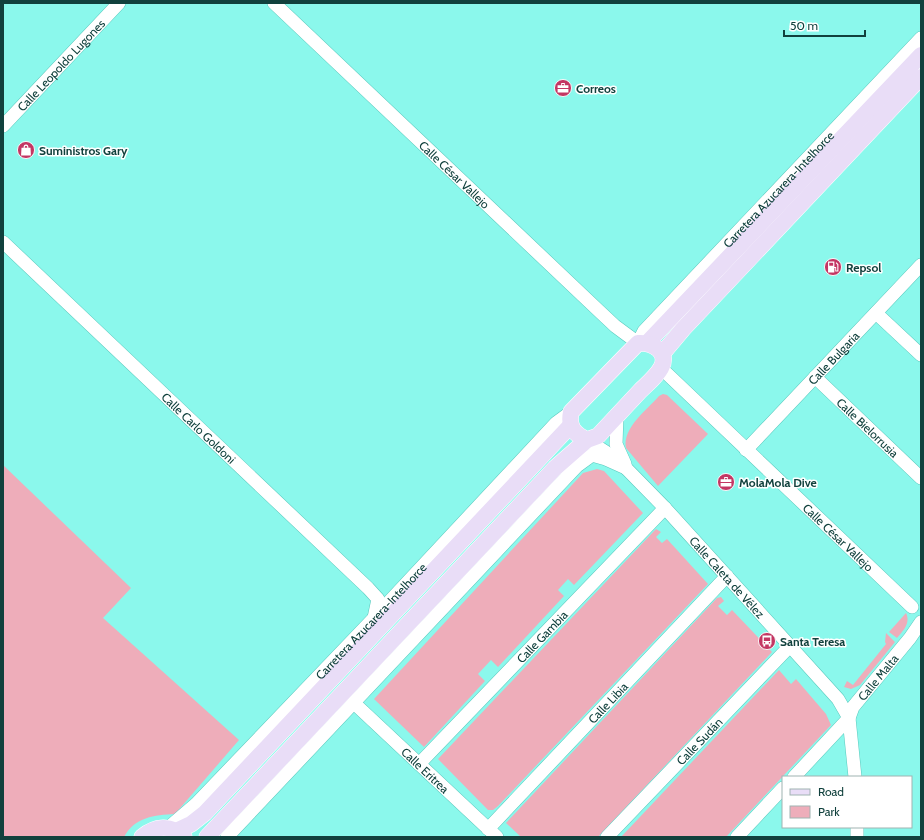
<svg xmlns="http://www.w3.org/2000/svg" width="924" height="840" font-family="Cabin,sans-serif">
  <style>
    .green { fill: #eeadba }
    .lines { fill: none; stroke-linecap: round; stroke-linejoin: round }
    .minor-casing { stroke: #59c9bd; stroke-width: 14 }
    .major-casing { stroke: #fff; stroke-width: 17 }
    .minor { stroke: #fff; stroke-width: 13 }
    .major { stroke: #e9ddf7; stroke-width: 16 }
    .labels { text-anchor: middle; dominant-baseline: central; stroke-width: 3; stroke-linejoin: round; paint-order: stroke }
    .street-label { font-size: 12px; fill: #11413d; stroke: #fff }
    .poi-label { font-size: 12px; font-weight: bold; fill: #11413d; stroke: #fff; text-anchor: start }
  </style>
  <rect width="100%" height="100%" fill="#8bf8ec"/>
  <g class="green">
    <path d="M 663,394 L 667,395 L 708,434 L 658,486 L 626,448 C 622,428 647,410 659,396 Z"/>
    <path d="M 3,465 L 131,588 L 103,618 L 239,740 L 175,814 C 154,815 135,817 124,837 L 3,837 Z"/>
    <path d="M 597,469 L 604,471 L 643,513 L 574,585 L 568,579 L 558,590 L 564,596 L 498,667 L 491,660 L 478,674 L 485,681 L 424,747 L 374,699 L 583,473 Z"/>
    <path d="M 656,529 L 661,532 L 656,537 L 662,543 L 667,539 L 708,584 L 498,806 L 493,810 L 488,810 L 438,759 Z"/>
    <path d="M 721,597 L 724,601 L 718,606 L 727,615 L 732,610 L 772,652 L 598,837 L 521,837 L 506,823 L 717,598 Z"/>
    <path d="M 906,613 C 911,623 903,631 897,638 L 889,632 Z"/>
    <path d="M 886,633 L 895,642 L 860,685 L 851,689 L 844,687 L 847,681 L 853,685 L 886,644 L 885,642 Z"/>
    <path d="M 779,670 L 791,684 L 796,679 L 826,714 L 831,725 L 726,837 L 621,837 Z"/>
  </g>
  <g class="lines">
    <g class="minor-casing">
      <g id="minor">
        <path id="s1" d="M 274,3 L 598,310 L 615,326 L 638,343 L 644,331 L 921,38"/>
        <path id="s2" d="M 3,126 L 119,3"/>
        <path id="s3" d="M 3,242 L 368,588 L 378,599 L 374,618"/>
        <path d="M 876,313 L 921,355"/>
        <path id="s4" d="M 661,368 L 912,607"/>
        <path id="s5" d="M 815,377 L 921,478"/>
        <path d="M 617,416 L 616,444 L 625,464"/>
        <path id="s6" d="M 587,440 L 618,460 L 665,508 L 838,699 L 849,718 L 855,777"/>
        <path id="s7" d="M 746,450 L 921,265"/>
        <path id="s8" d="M 354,703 L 497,837"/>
        <path id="s9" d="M 419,764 L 665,508"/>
        <path id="s10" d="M 794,777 L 849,718 L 853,707 L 910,638 L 921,622"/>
        <path d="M 857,827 L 857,837"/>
        <path id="s11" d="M 168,828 L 196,804 L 373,619 L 556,423 L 571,412"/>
        <path id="s12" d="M 488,829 L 727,576"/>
        <path d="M 227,837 L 577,466 L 592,455 L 606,459 L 626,468"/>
        <path id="s13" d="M 607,837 L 790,646"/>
        <path d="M 737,837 L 783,788"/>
      </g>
    </g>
    <g class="major-casing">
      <g id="major">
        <path d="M 648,342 L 921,55"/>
        <path d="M 662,354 L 683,329 L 921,77"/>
        <path d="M 176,831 L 191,824 L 205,813 L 570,426"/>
        <path d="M 142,837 C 155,826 171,824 184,837"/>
        <path d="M 207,837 L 555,468 L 587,440 L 598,436 C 612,421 626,406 640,391 C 647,384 656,377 661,368 C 670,352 652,342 638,343 L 571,412 C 568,427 574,434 587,440"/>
      </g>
    </g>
    <use href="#minor" class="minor"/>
    <use href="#major" class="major"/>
  </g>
  <defs>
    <g id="office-disc" transform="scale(0.9)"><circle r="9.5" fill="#c33663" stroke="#fff"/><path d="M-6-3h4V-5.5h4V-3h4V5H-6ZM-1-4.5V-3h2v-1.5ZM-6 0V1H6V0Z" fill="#fff"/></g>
    <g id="shop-disc" transform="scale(0.9)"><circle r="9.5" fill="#c33663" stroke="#fff"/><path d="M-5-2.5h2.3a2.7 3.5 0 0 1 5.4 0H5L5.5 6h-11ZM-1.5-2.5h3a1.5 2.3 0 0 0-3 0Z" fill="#fff"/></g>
    <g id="fuel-disc" transform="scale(0.9)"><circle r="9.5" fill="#c33663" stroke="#fff"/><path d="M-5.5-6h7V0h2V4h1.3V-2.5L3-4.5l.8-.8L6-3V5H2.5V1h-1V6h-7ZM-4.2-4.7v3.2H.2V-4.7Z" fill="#fff"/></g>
    <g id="bus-disc" transform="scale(0.9)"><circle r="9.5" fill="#c33663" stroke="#fff"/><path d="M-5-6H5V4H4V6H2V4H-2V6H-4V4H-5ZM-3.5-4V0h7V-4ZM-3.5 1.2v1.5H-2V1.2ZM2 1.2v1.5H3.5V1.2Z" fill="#fff"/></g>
  </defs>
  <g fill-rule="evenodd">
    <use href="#office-disc" x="563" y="88"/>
    <use href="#shop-disc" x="26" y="150"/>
    <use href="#fuel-disc" x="833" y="267"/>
    <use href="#office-disc" x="726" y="482"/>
    <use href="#bus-disc" x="767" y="641"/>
  </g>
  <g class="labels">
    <g class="street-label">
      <text stroke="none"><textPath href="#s2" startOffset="84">Calle Leopoldo Lugones</textPath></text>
      <text stroke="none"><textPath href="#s1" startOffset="249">Calle César Vallejo</textPath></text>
      <text stroke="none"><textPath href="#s1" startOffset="707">Carretera Azucarera-Intelhorce</textPath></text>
      <text stroke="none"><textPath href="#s7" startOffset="127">Calle Bulgaria</textPath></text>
      <text stroke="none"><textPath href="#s3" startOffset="270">Calle Carlo Goldoni</textPath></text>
      <text stroke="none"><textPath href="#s5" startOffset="73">Calle Bielorrusia</textPath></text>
      <text stroke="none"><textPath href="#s4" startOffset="245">Calle César Vallejo</textPath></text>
      <text stroke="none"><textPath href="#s6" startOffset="197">Calle Caleta de Vélez</textPath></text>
      <text stroke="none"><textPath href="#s11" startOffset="290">Carretera Azucarera-Intelhorce</textPath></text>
      <text stroke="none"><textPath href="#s9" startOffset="177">Calle Gambia</textPath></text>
      <text stroke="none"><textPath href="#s10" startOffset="131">Calle Malta</textPath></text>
      <text stroke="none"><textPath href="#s12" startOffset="174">Calle Libia</textPath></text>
      <text stroke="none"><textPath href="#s13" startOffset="133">Calle Sudán</textPath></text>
      <text stroke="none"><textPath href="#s8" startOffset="98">Calle Eritrea</textPath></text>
    </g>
    <g class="poi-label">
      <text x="576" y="88">Correos</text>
      <text x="39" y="150">Suministros Gary</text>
      <text x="846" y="267">Repsol</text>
      <text x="739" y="482">MolaMola Dive</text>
      <text x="780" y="641">Santa Teresa</text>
    </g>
  </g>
  <rect width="924" height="840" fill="none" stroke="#11413d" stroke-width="8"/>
  <rect x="782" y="776" width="130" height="52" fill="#ffffff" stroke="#a0b3b1"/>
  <rect x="790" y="789" width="20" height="6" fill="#e9ddf7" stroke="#a0b3b1"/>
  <text x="818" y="796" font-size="12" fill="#11413d">Road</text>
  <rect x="790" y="806" width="20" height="12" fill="#eeadba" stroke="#a0b3b1"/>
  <text x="818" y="816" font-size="12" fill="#11413d">Park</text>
  <path d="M784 30v6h81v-6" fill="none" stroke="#11413d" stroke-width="2"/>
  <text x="790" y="30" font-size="12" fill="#11413d" stroke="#ffffff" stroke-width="3" paint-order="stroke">50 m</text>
</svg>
